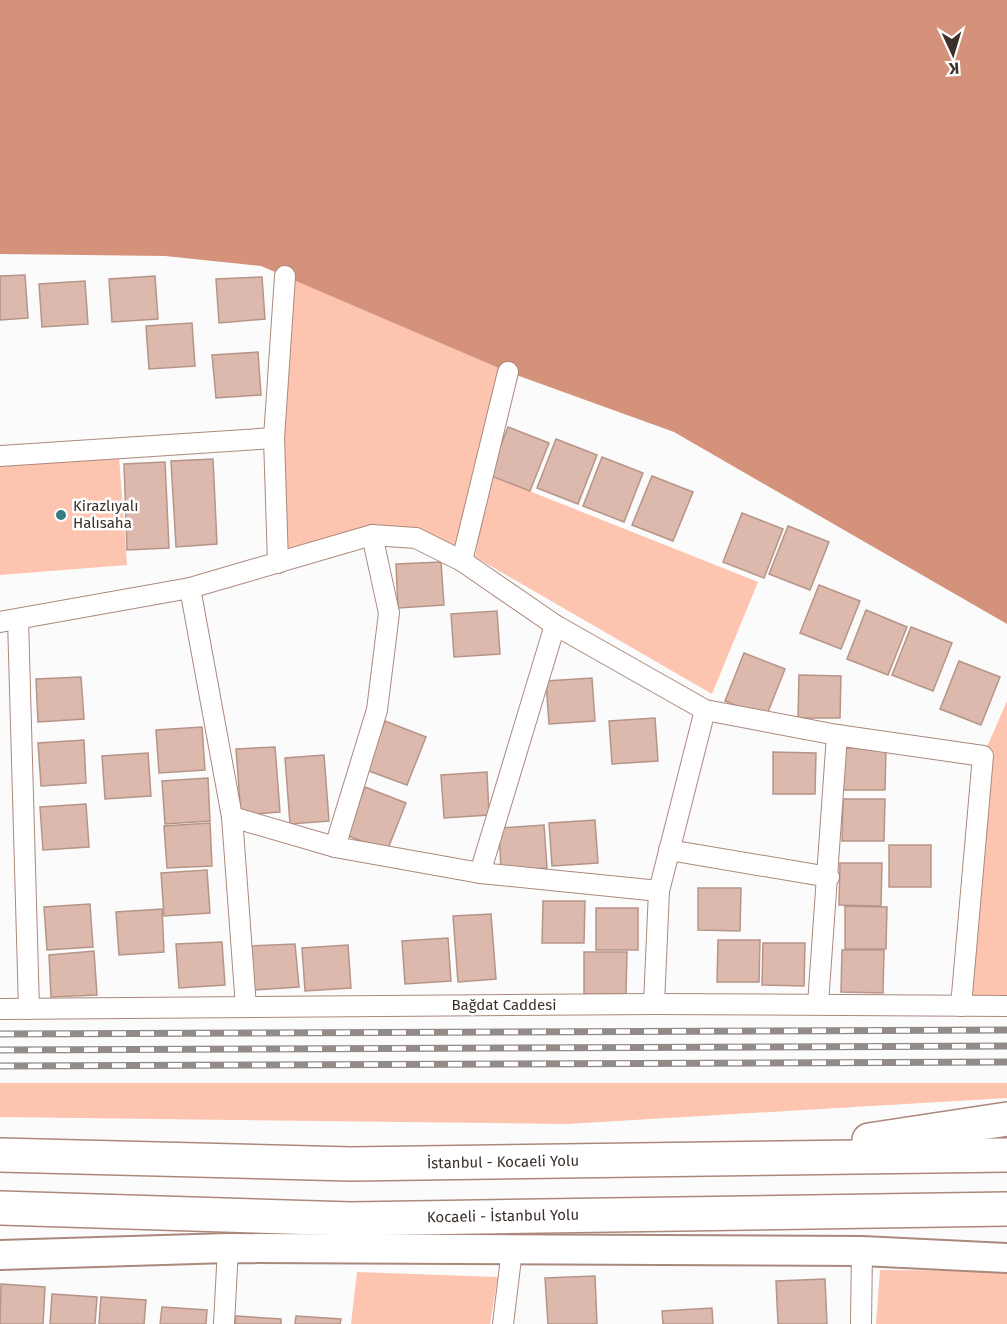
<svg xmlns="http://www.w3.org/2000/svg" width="1007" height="1324" font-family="'Fira Sans',sans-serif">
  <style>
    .green { fill: #fdc4b0 }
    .water { fill: #d5927b }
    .building { fill: #ddb8ac; stroke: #b79488; stroke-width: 1.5 }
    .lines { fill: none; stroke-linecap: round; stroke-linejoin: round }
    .minor-casing { stroke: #ab887c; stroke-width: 22 }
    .secondary-casing { stroke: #ab887c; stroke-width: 32 }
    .trunk-casing { stroke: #ab887c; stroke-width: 36 }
    .minor { stroke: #fff; stroke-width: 20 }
    .secondary { stroke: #fff; stroke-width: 28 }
    .trunk { stroke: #fff; stroke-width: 33 }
    .rail-casing { stroke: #938b88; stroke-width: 7 }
    .rail { stroke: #fff; stroke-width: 4.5; stroke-dasharray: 14; stroke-linecap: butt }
    .poi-dot { fill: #347c84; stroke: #fff; stroke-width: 2 }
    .labels { text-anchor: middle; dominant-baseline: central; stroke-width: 5; stroke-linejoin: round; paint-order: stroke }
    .poi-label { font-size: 15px; fill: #3d2f2a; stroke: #fff; text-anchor: start }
    .street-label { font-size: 15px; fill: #3d2f2a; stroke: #fff }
  </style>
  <rect width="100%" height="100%" fill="#fbfbfb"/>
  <g class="green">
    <path d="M 285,276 L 508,372 L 462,561 L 416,538 L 278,563 Z"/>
    <path d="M 119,456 L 127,565 L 0,575 L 0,465 Z"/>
    <path d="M 489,475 L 758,582 L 712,694 L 475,557 Z"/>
    <path d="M 1007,701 L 1007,1006 L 961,1006 L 983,756 Z"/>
    <path d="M 0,1083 L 1007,1083 L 1007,1098 L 567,1124 L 0,1117 Z"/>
    <path d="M 880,1270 L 1007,1271 L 1007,1324 L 876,1324 Z"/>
    <path d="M 357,1272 L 498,1277 L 490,1324 L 351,1324 Z"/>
  </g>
  <path class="water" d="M 0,0 L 1007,0 L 1007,624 L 674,432 L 508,372 L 261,266 L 165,256 L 0,254 Z"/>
  <g class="building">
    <path d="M 25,275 L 28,318 L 0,320 L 0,276 Z"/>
    <path d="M 155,276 L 158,319 L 112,322 L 109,279 Z"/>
    <path d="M 262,277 L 265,319 L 219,323 L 216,279 Z"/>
    <path d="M 85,281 L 88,324 L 42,327 L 39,284 Z"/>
    <path d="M 192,323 L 195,366 L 149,369 L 146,326 Z"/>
    <path d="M 258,352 L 261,395 L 216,398 L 212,355 Z"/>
    <path d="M 508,427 L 549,443 L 530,491 L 489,475 Z"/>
    <path d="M 556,439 L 597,455 L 578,504 L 537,488 Z"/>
    <path d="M 602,457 L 643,473 L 624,522 L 583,506 Z"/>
    <path d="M 213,459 L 217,544 L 176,547 L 171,461 Z"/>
    <path d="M 165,462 L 169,548 L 127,550 L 124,464 Z"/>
    <path d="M 652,476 L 693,492 L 673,541 L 632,525 Z"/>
    <path d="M 742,513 L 783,529 L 764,578 L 723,562 Z"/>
    <path d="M 788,526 L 829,542 L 810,590 L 769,574 Z"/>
    <path d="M 441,562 L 444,605 L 398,608 L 396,564 Z"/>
    <path d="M 819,585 L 860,601 L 841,649 L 800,633 Z"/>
    <path d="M 866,610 L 907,627 L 888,675 L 847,659 Z"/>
    <path d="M 497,611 L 500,654 L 454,657 L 451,614 Z"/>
    <path d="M 911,627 L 952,643 L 933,691 L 892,675 Z"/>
    <path d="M 744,653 L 785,669 L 766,717 L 725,701 Z"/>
    <path d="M 959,661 L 1000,677 L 981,725 L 940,709 Z"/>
    <path d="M 799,675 L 841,676 L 840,718 L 798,718 Z"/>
    <path d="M 81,677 L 84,719 L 38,722 L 36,679 Z"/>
    <path d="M 592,678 L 595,721 L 549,724 L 546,681 Z"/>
    <path d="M 655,718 L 658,761 L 612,764 L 609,721 Z"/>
    <path d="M 385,721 L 426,737 L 407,785 L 366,770 Z"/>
    <path d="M 202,727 L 205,770 L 159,773 L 156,730 Z"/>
    <path d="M 84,740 L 86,783 L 41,786 L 38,743 Z"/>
    <path d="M 275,747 L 280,812 L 241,815 L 236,749 Z"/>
    <path d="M 844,748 L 886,748 L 885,790 L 843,790 Z"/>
    <path d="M 773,752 L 816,753 L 815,794 L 773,794 Z"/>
    <path d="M 148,753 L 151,796 L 105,799 L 102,756 Z"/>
    <path d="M 324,755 L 329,821 L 290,824 L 285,758 Z"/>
    <path d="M 487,772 L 489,815 L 444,818 L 441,775 Z"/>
    <path d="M 208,778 L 210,821 L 165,824 L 162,781 Z"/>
    <path d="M 365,787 L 406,803 L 387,851 L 346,835 Z"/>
    <path d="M 843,799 L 885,799 L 884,841 L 842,841 Z"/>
    <path d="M 86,804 L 89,847 L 43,850 L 40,807 Z"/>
    <path d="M 595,820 L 598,863 L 552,866 L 549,823 Z"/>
    <path d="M 210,823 L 212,866 L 167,868 L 164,826 Z"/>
    <path d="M 544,825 L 547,868 L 501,871 L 499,828 Z"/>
    <rect x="889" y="845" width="42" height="42"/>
    <path d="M 840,863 L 882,863 L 881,906 L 839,905 Z"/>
    <path d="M 207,870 L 210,913 L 164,916 L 161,873 Z"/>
    <path d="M 698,888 L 741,888 L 740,931 L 698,930 Z"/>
    <path d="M 543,901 L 585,901 L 584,943 L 542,943 Z"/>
    <path d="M 90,904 L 93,947 L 47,950 L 44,907 Z"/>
    <path d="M 845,906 L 887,907 L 886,949 L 845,949 Z"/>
    <rect x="596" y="908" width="42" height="42"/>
    <path d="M 162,909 L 164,952 L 119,955 L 116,912 Z"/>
    <path d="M 491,914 L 496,979 L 458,982 L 453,916 Z"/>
    <path d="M 448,938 L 451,981 L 405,984 L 402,941 Z"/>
    <path d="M 718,940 L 760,940 L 759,982 L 717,982 Z"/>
    <path d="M 222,942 L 225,985 L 179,988 L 176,944 Z"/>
    <path d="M 763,943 L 805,943 L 804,986 L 762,985 Z"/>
    <path d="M 295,944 L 299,987 L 253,990 L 250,946 Z"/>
    <path d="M 348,945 L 351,988 L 305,991 L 302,948 Z"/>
    <path d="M 842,950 L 884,950 L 883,993 L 841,992 Z"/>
    <path d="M 94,951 L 97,995 L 51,997 L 49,955 Z"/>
    <path d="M 584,952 L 627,952 L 626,994 L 584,994 Z"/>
    <path d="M 595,1276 L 597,1324 L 548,1324 L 545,1278 Z"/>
    <path d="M 825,1279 L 827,1324 L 778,1324 L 776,1281 Z"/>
    <path d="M 1,1284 L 45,1287 L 43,1324 L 0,1324 Z"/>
    <path d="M 52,1294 L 97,1297 L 95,1324 L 50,1324 Z"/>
    <path d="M 101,1297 L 146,1300 L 144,1324 L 99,1324 Z"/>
    <path d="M 162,1307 L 207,1310 L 206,1324 L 160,1324 Z"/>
    <path d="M 712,1308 L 713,1324 L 663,1324 L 662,1311 Z"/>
    <path d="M 236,1316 L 281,1319 L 281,1324 L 235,1324 Z"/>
    <path d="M 296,1316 L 341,1319 L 340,1324 L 295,1324 Z"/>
  </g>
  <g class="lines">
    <g class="minor-casing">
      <g id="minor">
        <path d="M 0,456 L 274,438"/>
        <path d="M 462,561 L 508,372"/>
        <path d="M 278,563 L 274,438 L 285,276"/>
        <path d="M 190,588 L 232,817 L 246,1007"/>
        <path d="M 18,619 L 29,1009"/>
        <path d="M 0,622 L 190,588 L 372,535 L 416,538 L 462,561 L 555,625 L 705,710 L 837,735 L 983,756 L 961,1006"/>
        <path d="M 232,817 L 335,847 L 480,873 L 659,891"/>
        <path d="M 335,847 L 377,710 L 389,613 L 372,535"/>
        <path d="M 669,850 L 829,877"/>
        <path d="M 480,873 L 555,625"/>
        <path d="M 654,1004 L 659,891 L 705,710"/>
        <path d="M 818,1004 L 837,735"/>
        <path d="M 0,1009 L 654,1004 L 1007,1006"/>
        <path d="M 224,1324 L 228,1248"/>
        <path d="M 503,1324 L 512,1250"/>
        <path d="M 861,1324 L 862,1251"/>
      </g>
    </g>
    <g class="secondary-casing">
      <path id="secondary" d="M 0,1255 L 228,1248 L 862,1251 L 1007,1258"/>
    </g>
    <g class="trunk-casing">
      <g id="trunk">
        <path d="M 869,1140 L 1007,1119"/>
        <path d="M 0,1155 L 351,1164 L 1007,1155"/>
        <path d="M 0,1208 L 351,1219 L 1007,1209"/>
      </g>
    </g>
    <use href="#minor" class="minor"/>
    <use href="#secondary" class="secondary"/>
    <use href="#trunk" class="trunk"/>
    <g class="rail-casing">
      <g id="rail">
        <path d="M 0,1034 L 1007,1030"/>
        <path d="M 0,1050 L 1007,1046"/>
        <path d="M 0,1066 L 1007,1062"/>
      </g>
    </g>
    <use href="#rail" class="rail"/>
  </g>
  <circle class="poi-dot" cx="61" cy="515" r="6"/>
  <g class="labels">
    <g class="poi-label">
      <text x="73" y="506">Kirazlıyalı<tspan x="73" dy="17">Halısaha</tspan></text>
    </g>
    <g class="street-label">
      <text x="504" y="1005">Bağdat Caddesi</text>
      <text transform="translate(503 1162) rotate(-1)">İstanbul - Kocaeli Yolu</text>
      <text transform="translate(503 1216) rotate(-1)">Kocaeli - İstanbul Yolu</text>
    </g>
  </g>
  <g transform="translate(953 54) rotate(176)" stroke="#ffffff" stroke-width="4.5" paint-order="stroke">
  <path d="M0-4.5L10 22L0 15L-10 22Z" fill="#3d2f2a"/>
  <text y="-9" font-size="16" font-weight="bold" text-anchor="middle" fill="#3d2f2a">K</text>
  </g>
</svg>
